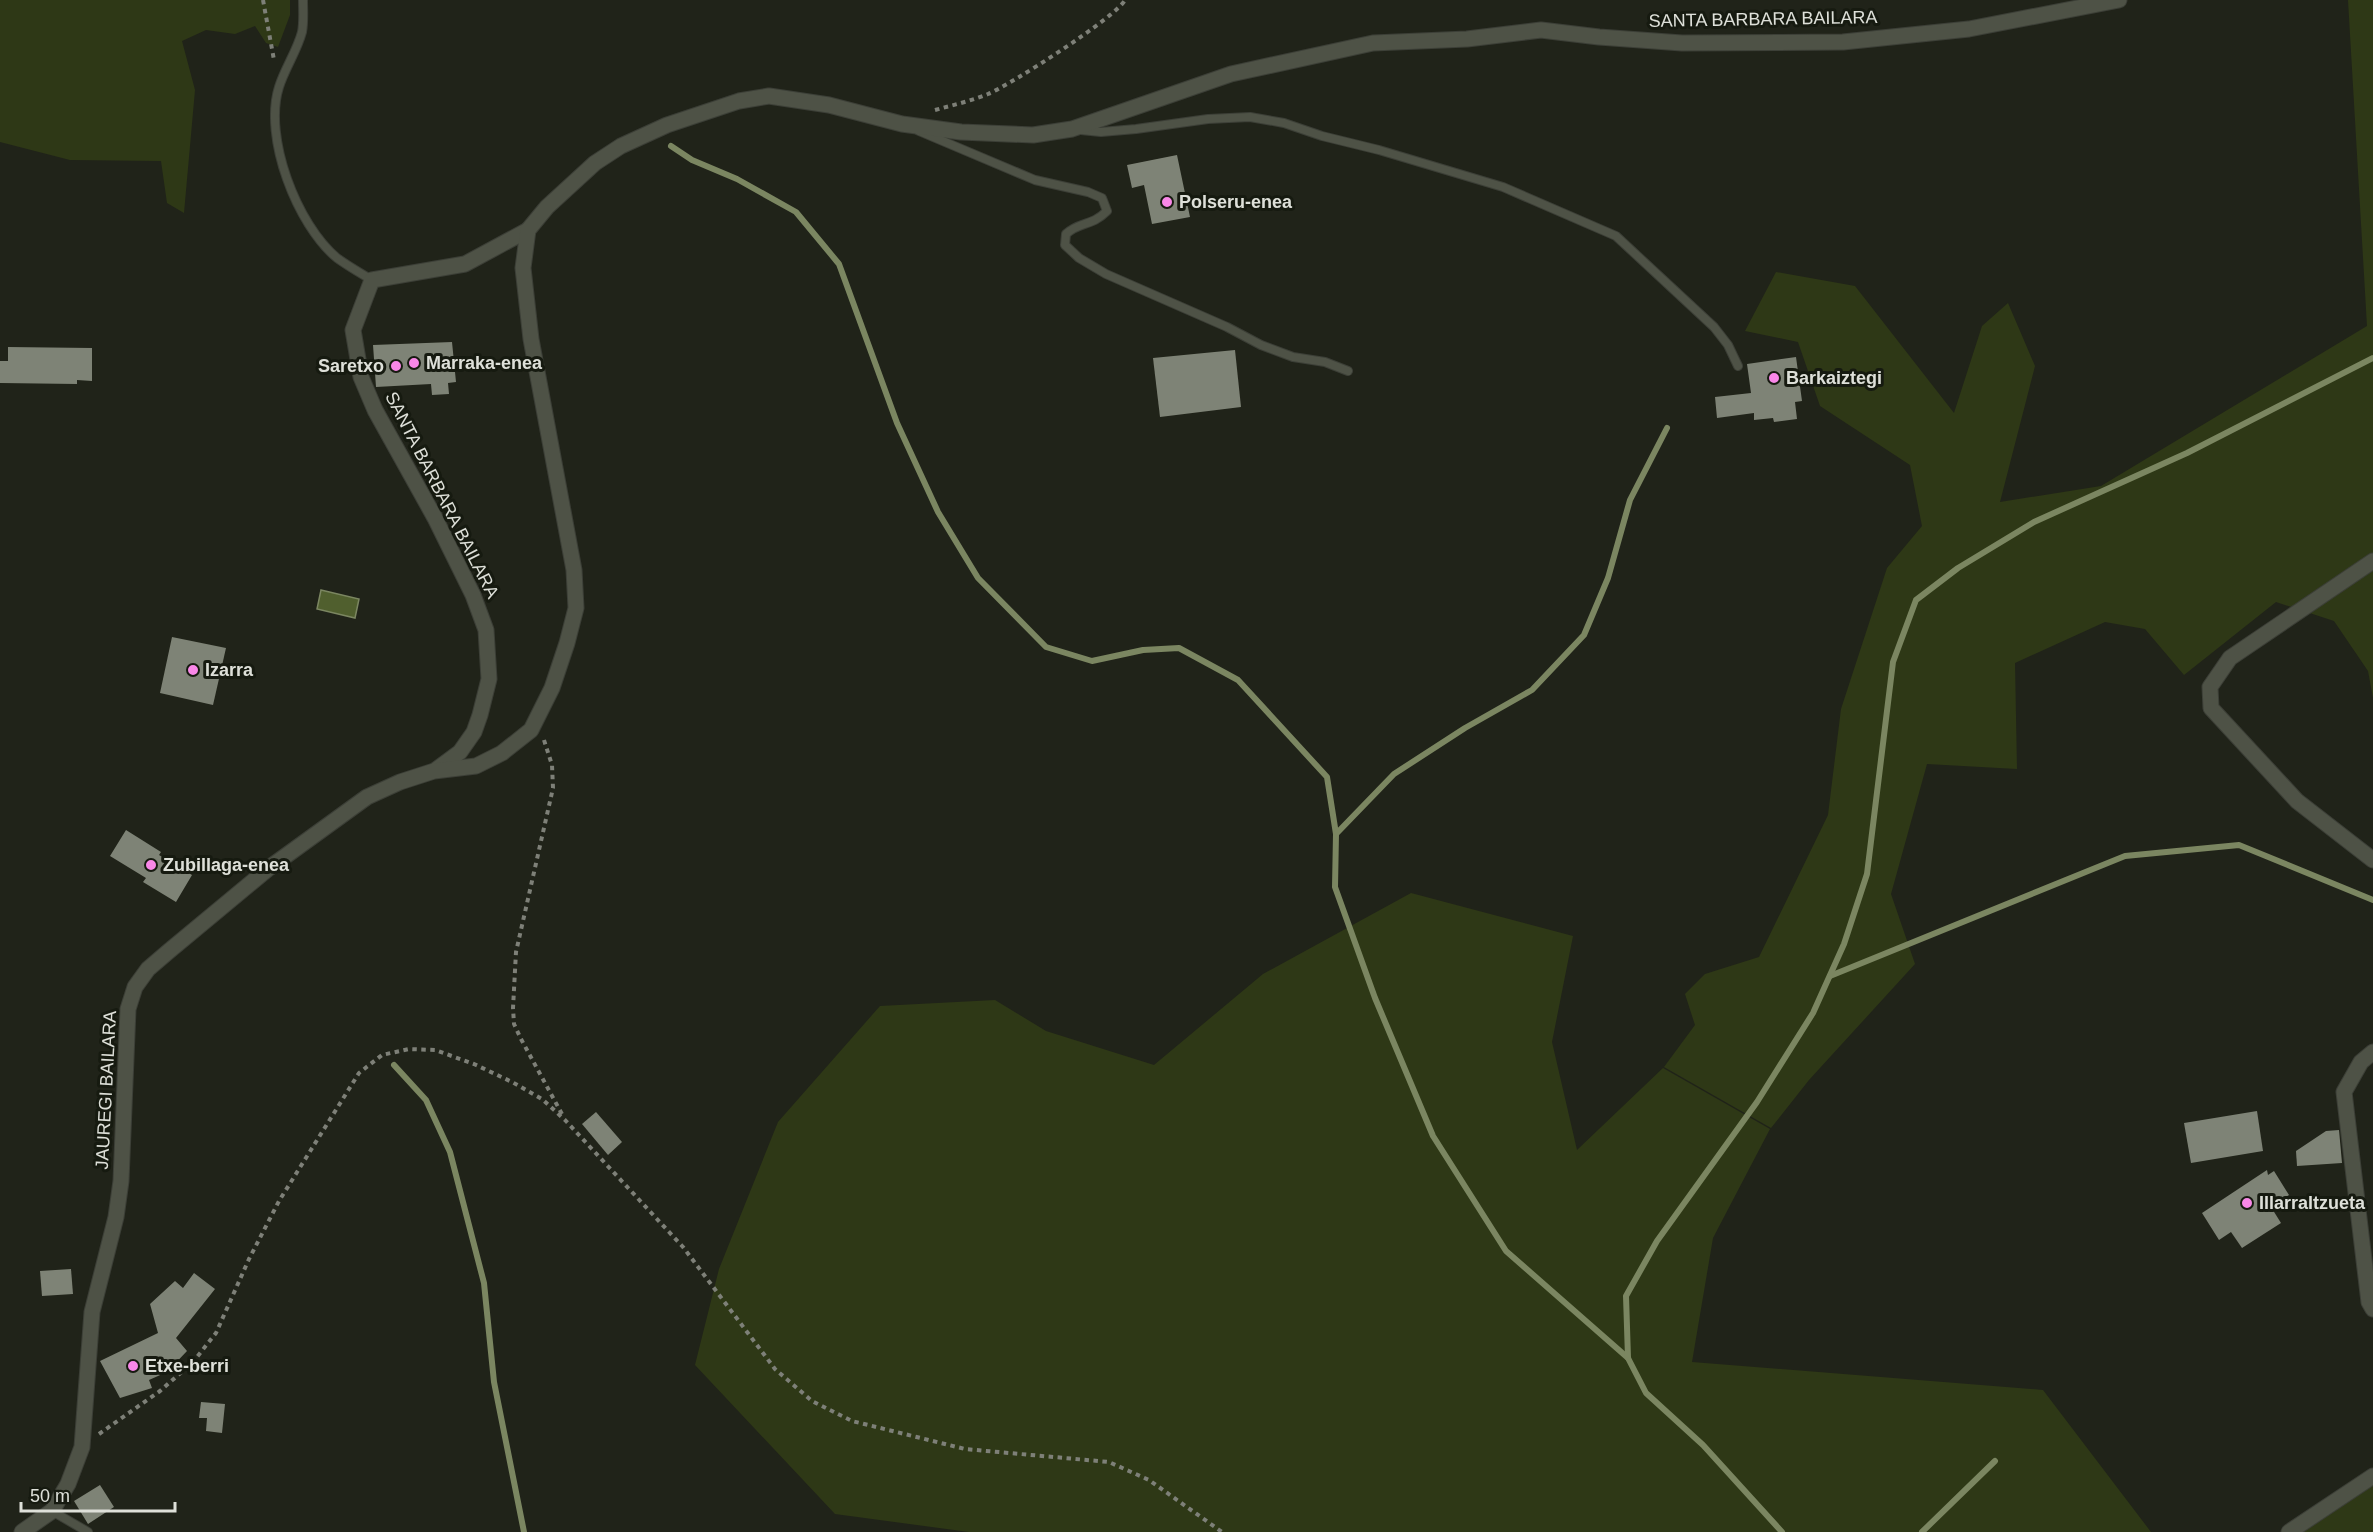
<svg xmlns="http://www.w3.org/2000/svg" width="2373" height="1532" font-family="Helvetica,sans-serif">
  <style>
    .green { fill: #2e3816 }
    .water { fill: #505f2e; stroke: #7b8661; stroke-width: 1.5 }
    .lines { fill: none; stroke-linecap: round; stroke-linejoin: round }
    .stream { stroke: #7b8661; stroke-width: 6 }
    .building { fill: #7e8376 }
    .lane-casing { stroke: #3c3f37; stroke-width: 10 }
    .street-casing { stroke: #3c3f37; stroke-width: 17 }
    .path { stroke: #7e8078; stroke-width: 4; stroke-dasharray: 4.5 4.5; stroke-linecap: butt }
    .lane { stroke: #4e5246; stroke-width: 8 }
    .street { stroke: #4e5246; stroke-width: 15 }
    .poi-dot { fill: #f987e8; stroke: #161a10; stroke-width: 2 }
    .labels { text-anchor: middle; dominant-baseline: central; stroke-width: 6; stroke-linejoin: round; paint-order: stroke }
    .street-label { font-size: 18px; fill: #dee0d9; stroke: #161a10 }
    .poi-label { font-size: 18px; font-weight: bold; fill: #dee0d9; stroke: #161a10; text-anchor: start }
  </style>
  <rect width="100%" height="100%" fill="#202319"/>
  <g class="green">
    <path d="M 0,0 L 290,0 L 290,15 L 278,47 L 266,43 L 255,26 L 235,34 L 206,30 L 182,41 L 195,90 L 184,213 L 167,203 L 161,161 L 70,160 L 0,142 Z"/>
    <path d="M 2348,0 L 2373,0 L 2373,698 L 2368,671 L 2334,621 L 2276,602 L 2184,675 L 2145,629 L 2105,622 L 2015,663 L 2017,769 L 1927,764 L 1891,894 L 1915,964 L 1809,1080 L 1771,1128 L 1664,1067 L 1695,1025 L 1685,994 L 1705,974 L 1759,957 L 1828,815 L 1841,709 L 1887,568 L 1922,526 L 1910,465 L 1820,406 L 1798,342 L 1745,331 L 1776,272 L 1855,286 L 1954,413 L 1982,326 L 2008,303 L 2035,366 L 2000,502 L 2101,486 L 2367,326 Z"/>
    <path d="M 1411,893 L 1573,936 L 1552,1042 L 1577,1150 L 1663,1068 L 1770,1129 L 1713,1238 L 1692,1362 L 2043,1390 L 2151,1532 L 969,1532 L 835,1514 L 695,1365 L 719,1269 L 778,1122 L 880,1006 L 995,1000 L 1046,1031 L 1154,1065 L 1263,974 Z"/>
    <path d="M 2373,1480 L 2373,1532 L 2301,1532 Z"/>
  </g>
  <path class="water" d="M 321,590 L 359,599 L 355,618 L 317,609 Z"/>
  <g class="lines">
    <g class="stream">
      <path d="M 671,146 L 692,160 L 737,179 L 796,212 L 839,264 L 897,423 L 938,512 L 978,578 L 1046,647 L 1092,661 L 1143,650 L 1179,648 L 1238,680 L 1327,777 L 1336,834"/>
      <path d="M 1830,976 L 2125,856 L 2239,845 L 2373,900"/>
      <path d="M 394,1065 L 426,1100 L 450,1152 L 484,1283 L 494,1382 L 524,1532"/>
      <path d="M 1628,1358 L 1506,1251 L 1433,1136 L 1375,998 L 1335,887 L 1336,834 L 1394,774 L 1465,728 L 1532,690 L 1584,635 L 1608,578 L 1630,500 L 1667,428"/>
      <path d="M 1782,1532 L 1703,1445 L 1646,1393 L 1628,1358 L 1626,1296 L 1657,1241 L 1757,1102 L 1813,1013 L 1844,944 L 1867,874 L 1893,662 L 1916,600 L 1958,568 L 2034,522 L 2187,453 L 2373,358"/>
      <path d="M 1922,1532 L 1995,1461"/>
    </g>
  </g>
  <g class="building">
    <path d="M 1177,155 L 1190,217 L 1152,224 L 1144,185 L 1132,188 L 1127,165 Z"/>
    <path d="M 452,342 L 456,382 L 448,383 L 449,394 L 432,395 L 431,384 L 376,387 L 373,345 Z"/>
    <path d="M 8,347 L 92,348 L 92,381 L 77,380 L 77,384 L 0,383 L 0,361 L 8,361 Z"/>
    <path d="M 1235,350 L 1241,407 L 1160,417 L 1153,358 Z"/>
    <path d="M 1796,357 L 1802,401 L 1795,402 L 1797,419 L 1774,422 L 1773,418 L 1754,420 L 1754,413 L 1717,418 L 1715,397 L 1751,393 L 1747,364 Z"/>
    <path d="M 172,637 L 226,648 L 213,705 L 160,693 Z"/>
    <path d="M 126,830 L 161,852 L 159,855 L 192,875 L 176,902 L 143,882 L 146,878 L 110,856 Z"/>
    <path d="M 2257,1111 L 2263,1151 L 2191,1163 L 2184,1123 Z"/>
    <path d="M 596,1112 L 622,1142 L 608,1155 L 582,1124 Z"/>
    <path d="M 2339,1130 L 2342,1163 L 2297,1166 L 2296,1151 L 2326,1131 Z"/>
    <path d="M 2267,1170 L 2268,1175 L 2274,1171 L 2289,1195 L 2271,1207 L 2281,1223 L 2242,1248 L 2231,1232 L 2219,1240 L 2202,1213 Z"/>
    <path d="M 71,1269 L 73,1294 L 42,1296 L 40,1271 Z"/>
    <path d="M 194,1273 L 215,1289 L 176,1338 L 187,1351 L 167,1372 L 149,1380 L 152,1388 L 120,1398 L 100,1361 L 158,1333 L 150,1304 L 175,1281 L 183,1288 Z"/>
    <path d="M 201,1402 L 225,1404 L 222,1433 L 206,1431 L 207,1418 L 199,1418 Z"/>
    <path d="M 100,1485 L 114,1507 L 88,1524 L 74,1501 Z"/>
  </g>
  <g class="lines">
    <g class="lane-casing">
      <g id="lane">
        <path d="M 303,0 C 303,10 304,22 302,32 C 297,51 285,68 279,87 C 263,137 297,225 337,258 C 348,266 360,273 372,280"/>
        <path d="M 1081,130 L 1101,132 L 1136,129 L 1208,119 L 1250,117 L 1284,123 L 1322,136 L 1379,150 L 1503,187 L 1616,236 L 1714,327 L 1728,345 L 1738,366"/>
        <path d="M 919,131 L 1035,180 L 1088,192 L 1102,198 L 1107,211 C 1091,227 1080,221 1066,234 L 1065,245 L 1079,258 L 1106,274 L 1227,327 L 1261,345 L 1293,357 L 1325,362 L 1348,371"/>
        <path d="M 52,1511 L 88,1532"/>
      </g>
    </g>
    <g class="street-casing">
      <g id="street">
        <path d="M 2373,561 L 2230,658 L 2210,687 L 2211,708 L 2297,801 L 2373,860"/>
        <path d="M 437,769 L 460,752 L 474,732 L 480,715 L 489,679 L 486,630 L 473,595 L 435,518 L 375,410 L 361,377 L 353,330 L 372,280 L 465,264 L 528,230"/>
        <path d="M 2373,1052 L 2361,1062 L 2344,1092 L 2369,1302 L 2373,1309"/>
        <path d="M 22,1532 L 52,1511 L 68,1484 L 82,1447 L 92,1312 L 116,1217 L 121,1181 L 128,1009 L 135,987 L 148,969 L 169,951 L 269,868 L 367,797 L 400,782 L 434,771 L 476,766 L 502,753 L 531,730 L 552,688 L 567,643 L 576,608 L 574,570 L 531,339 L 523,268 L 528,230 L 547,207 L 595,163 L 621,146 L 667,125 L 739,101 L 769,96 L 829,105 L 902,124 L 961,132 L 1033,135 L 1072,129 L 1231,74 L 1373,43 L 1467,39 L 1541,30 L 1599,37 L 1682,43 L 1843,42 L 1969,29 L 2119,0"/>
        <path d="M 2289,1532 L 2373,1476"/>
      </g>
    </g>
    <g class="path">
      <path d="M 263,0 L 274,60"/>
      <path d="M 935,110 C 953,105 971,101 988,94 C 1010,85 1115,18 1125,0"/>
      <path d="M 544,740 L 552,765 L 553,788 L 516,952 L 513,1008 L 514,1024 L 521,1039 L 563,1116"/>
      <path d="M 99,1434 L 160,1391 L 193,1362 L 216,1333 L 249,1259 L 279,1201 L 359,1073 L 382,1055 L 409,1049 L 435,1050 L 474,1064 L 512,1082 L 542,1099 L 565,1120 L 683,1247 L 775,1369 L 812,1401 L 852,1421 L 965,1449 L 1109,1462 L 1149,1480 L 1222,1532"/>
    </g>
    <use href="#lane" class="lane"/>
    <use href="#street" class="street"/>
  </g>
  <g class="poi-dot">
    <circle cx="1167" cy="202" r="6"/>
    <circle cx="414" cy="363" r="6"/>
    <circle cx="396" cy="366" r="6"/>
    <circle cx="1774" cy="378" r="6"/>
    <circle cx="193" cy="670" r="6"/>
    <circle cx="151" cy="865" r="6"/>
    <circle cx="2247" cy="1203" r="6"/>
    <circle cx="133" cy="1366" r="6"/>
  </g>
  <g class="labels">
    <g class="street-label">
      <text transform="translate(1763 19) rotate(-1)">SANTA BARBARA BAILARA</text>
      <text transform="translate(442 495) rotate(63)">SANTA BARBARA BAILARA</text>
      <text transform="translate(106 1090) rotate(-87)">JAUREGI BAILARA</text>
    </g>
    <g class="poi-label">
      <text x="1179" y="202">Polseru-enea</text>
      <text x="426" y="363">Marraka-enea</text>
      <text x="384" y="366" text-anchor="end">Saretxo</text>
      <text x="1786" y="378">Barkaiztegi</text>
      <text x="205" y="670">Izarra</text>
      <text x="163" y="865">Zubillaga-enea</text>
      <text x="2259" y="1203">Illarraltzueta</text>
      <text x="145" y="1366">Etxe-berri</text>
    </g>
  </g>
  <path d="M21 1502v9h154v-9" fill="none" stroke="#dee0d9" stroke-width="3"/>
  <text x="30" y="1502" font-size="18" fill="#dee0d9" stroke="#161a10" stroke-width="4.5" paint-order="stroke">50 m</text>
</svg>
